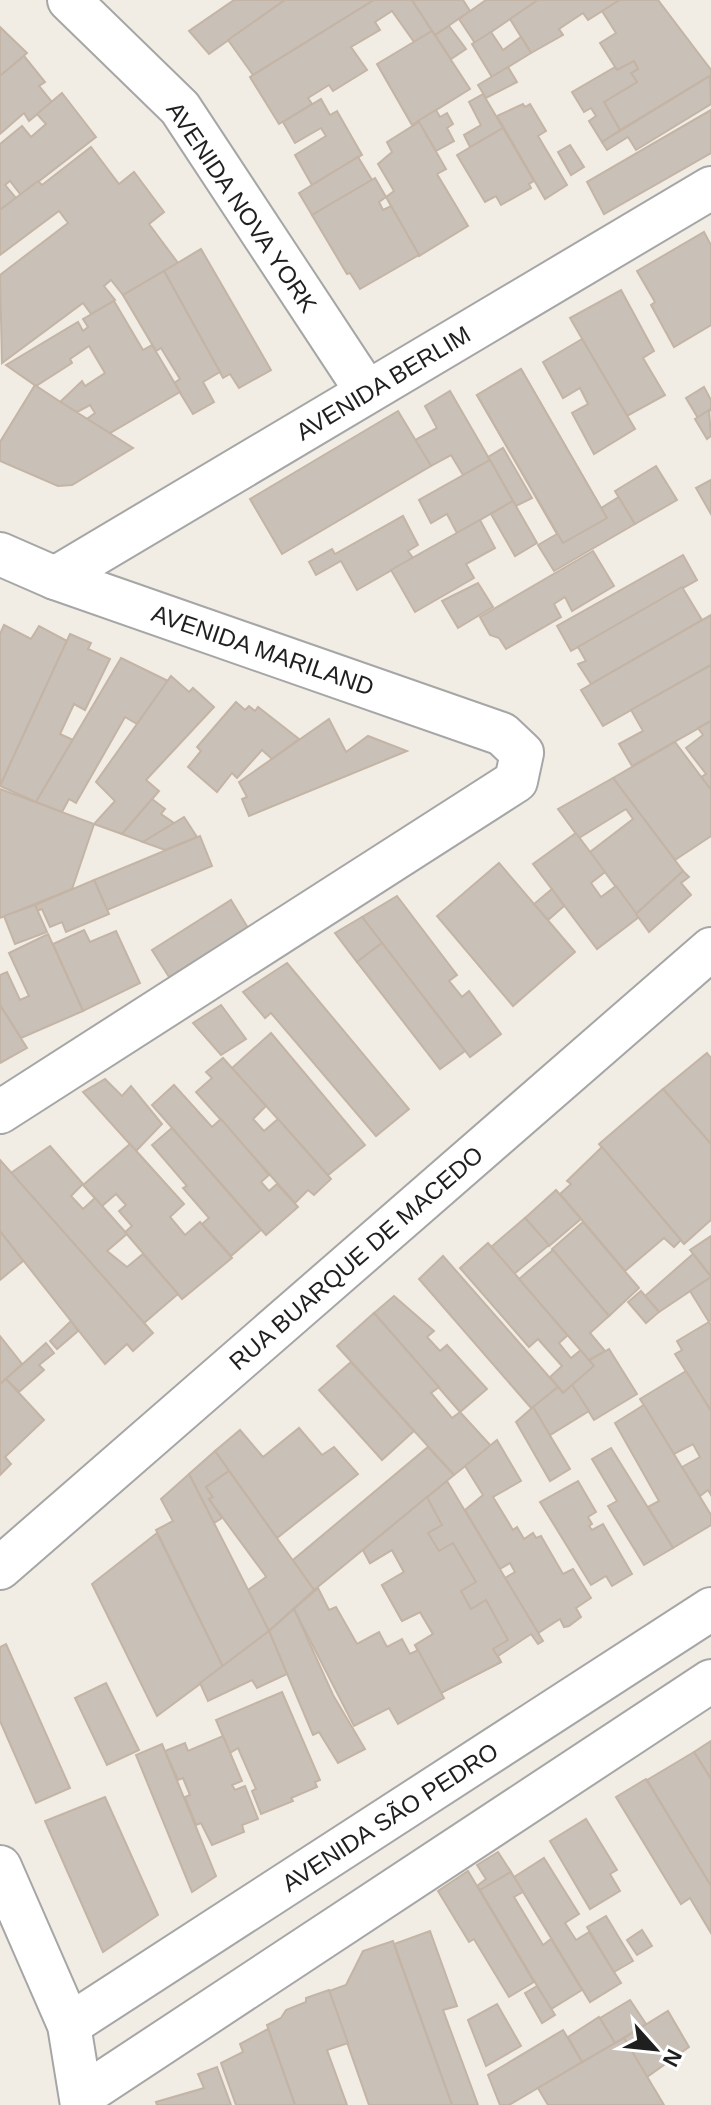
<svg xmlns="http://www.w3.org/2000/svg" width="711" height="2105" font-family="Helvetica,sans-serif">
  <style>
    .building { fill: #c9c0b7; stroke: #c4b4a5; stroke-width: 2 }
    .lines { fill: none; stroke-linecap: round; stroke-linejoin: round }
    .minor-casing { stroke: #a6a6a6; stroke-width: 46 }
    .minor { stroke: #fff; stroke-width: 42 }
    .labels { text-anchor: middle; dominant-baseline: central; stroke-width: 8; stroke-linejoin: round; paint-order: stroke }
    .street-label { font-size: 24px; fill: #1f1f1f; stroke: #fff }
  </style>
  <rect width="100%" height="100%" fill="#f1ede4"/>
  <g class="building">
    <path d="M 234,0 L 285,0 L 209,54 L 189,31 Z"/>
    <path d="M 285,0 L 374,0 L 253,75 L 228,40 Z"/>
    <path d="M 374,0 L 412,0 L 432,31 L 414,42 L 392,11 L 375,22 L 380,30 L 351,47 L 367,70 L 333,91 L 329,85 L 308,98 L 312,104 L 279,124 L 250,77 Z"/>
    <path d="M 412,0 L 463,0 L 470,11 L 435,35 Z"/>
    <path d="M 486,0 L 538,0 L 475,43 L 459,19 Z"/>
    <path d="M 538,0 L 620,0 L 588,20 L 583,13 L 559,29 L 563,35 L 531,53 L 510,19 Z"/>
    <path d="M 620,0 L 658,0 L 711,70 L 711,75 L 620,130 L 604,102 L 637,82 L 631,73 L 638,69 L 634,61 L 617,70 L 600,43 L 616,33 L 602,11 Z"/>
    <path d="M 449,26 L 466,49 L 451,59 L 435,35 Z"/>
    <path d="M 0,27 L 27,53 L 0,76 Z"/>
    <path d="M 432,31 L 470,89 L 412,125 L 377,64 Z"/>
    <path d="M 491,32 L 503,50 L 521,37 L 531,53 L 492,77 L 472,44 Z"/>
    <path d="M 24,56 L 45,82 L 39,86 L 52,102 L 29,121 L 24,113 L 0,134 L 0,76 Z"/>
    <path d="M 634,61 L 638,69 L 631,73 L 637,82 L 604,102 L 620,130 L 602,142 L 589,121 L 596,116 L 591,108 L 584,112 L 572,92 L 615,67 L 617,70 Z"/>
    <path d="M 508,67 L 517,82 L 486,98 L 478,85 Z"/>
    <path d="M 710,76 L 711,104 L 636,150 L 628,137 L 607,150 L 602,142 Z"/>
    <path d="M 62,93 L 96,137 L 21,195 L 10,181 L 5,185 L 16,198 L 0,210 L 0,144 L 22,126 L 31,137 L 46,124 L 37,114 Z"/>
    <path d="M 483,94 L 503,128 L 470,147 L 464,135 L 481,125 L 469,102 Z"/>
    <path d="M 321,99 L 330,115 L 337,111 L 362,155 L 312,185 L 295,155 L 326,136 L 321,128 L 295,143 L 283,122 Z"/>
    <path d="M 523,104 L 525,107 L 530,104 L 546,131 L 538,136 L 567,185 L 545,199 L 497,116 Z"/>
    <path d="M 436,110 L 440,117 L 447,113 L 453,124 L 447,128 L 454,141 L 436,151 L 418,121 Z"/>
    <path d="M 711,110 L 711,153 L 604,214 L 587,182 Z"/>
    <path d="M 419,122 L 446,169 L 437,174 L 468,226 L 419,256 L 386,197 L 394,191 L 378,164 L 392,152 L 387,142 Z"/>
    <path d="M 503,128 L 534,181 L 529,184 L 531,188 L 501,205 L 496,196 L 485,202 L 457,155 Z"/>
    <path d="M 570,145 L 584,167 L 571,175 L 558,152 Z"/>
    <path d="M 91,147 L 119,184 L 134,172 L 164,212 L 149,224 L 178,263 L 123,295 L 111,280 L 104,286 L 115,300 L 91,314 L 83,303 L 2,363 L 0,275 L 68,223 L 59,211 L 0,255 L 0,210 L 38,181 L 42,185 Z"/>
    <path d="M 358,157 L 372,180 L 312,215 L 299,193 Z"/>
    <path d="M 375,178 L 386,197 L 379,202 L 383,210 L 391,206 L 419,255 L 360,289 L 350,273 L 347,274 L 312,215 Z"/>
    <path d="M 704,232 L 711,245 L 711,325 L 674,347 L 651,305 L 655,302 L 637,271 Z"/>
    <path d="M 201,249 L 271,370 L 239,388 L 230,374 L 223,378 L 164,271 Z"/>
    <path d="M 164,271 L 220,372 L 203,382 L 214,402 L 193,414 L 174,383 L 180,379 L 161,348 L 156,351 L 123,295 Z"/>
    <path d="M 621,290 L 654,351 L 643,358 L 665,395 L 627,416 L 570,318 Z"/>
    <path d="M 114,301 L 143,350 L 152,345 L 180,392 L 110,433 L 87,419 L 95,413 L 90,405 L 77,412 L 60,402 L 82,381 L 85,386 L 105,373 L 89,346 L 70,359 L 72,363 L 36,386 L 6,365 L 78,322 L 83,331 L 88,327 L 83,319 Z"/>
    <path d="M 582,339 L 635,429 L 594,454 L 572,413 L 588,404 L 580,388 L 563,398 L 543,362 Z"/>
    <path d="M 521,369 L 601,508 L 619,497 L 635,524 L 554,571 L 538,545 L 557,534 L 477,395 Z"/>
    <path d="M 521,369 L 607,518 L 563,543 L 477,395 Z"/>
    <path d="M 35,385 L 59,401 L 133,448 L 72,485 L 58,486 L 0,461 L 0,442 Z"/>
    <path d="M 704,387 L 711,400 L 711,410 L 698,418 L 686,398 Z"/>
    <path d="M 450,391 L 490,460 L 463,475 L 451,455 L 431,466 L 415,440 L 437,428 L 425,406 Z"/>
    <path d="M 709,410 L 711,436 L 707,439 L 695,419 Z"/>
    <path d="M 398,411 L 431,466 L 282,554 L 250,499 Z"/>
    <path d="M 503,448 L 532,498 L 516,506 L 488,457 Z"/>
    <path d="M 490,460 L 513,501 L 457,533 L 447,514 L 431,523 L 419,500 Z"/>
    <path d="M 656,466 L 677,500 L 635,524 L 615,491 Z"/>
    <path d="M 711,480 L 711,514 L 696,488 Z"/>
    <path d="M 513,501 L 537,543 L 515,556 L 491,514 Z"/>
    <path d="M 403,516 L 418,545 L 408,551 L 413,558 L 357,590 L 341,561 L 316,575 L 309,562 L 332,549 L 335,554 Z"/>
    <path d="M 480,520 L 495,548 L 466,564 L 474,578 L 415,612 L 391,570 Z"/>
    <path d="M 593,551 L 614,586 L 572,611 L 565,597 L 554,604 L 561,617 L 506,649 L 499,638 L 490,635 L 480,617 Z"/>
    <path d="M 683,555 L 697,580 L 571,651 L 557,626 Z"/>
    <path d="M 478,583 L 493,607 L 458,628 L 442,601 Z"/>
    <path d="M 682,587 L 702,620 L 591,684 L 578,664 L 586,661 L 578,647 Z"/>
    <path d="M 711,615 L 711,665 L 603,726 L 581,690 Z"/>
    <path d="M 4,625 L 31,639 L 39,626 L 67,641 L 0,786 L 0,634 Z"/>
    <path d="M 70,634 L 91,643 L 88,649 L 110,659 L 85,710 L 74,704 L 60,734 L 73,740 L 36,802 L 0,786 Z"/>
    <path d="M 121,658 L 168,681 L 137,724 L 125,717 L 76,803 L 69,799 L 62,812 L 36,802 Z"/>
    <path d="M 711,665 L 711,721 L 632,766 L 619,744 L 643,731 L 631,710 Z"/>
    <path d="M 171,676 L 189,692 L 193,688 L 214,707 L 146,780 L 159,791 L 122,834 L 94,824 L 115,801 L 96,782 Z"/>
    <path d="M 236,702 L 245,710 L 249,706 L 255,711 L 258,707 L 299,739 L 272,759 L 262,750 L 237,778 L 232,773 L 217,792 L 188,767 L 201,751 L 197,747 Z"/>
    <path d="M 329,719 L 346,752 L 368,736 L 407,751 L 249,816 L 242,799 L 247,797 L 239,782 Z"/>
    <path d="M 711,721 L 711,790 L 701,777 L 706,774 L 686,748 L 703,735 L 698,728 Z"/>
    <path d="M 675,742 L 711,790 L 711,836 L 675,860 L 613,778 Z"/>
    <path d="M 613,778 L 683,871 L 636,914 L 590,852 L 633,819 L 626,809 L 579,838 L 558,809 Z"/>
    <path d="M 0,789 L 94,824 L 72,889 L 0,918 Z"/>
    <path d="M 152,799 L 165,809 L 161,814 L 174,823 L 143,842 L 122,834 Z"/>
    <path d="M 184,817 L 197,837 L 165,850 L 143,842 Z"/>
    <path d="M 576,833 L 605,872 L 591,883 L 601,897 L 616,886 L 639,917 L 597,949 L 533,864 Z"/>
    <path d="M 200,836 L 212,866 L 107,910 L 94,880 Z"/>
    <path d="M 499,863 L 575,952 L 513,1006 L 437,916 Z"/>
    <path d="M 683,871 L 689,877 L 681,883 L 691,895 L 649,932 L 636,914 Z"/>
    <path d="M 94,880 L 109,914 L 66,932 L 62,922 L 50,927 L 42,909 L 37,911 L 35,905 Z"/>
    <path d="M 552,889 L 564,906 L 548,920 L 534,904 Z"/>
    <path d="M 397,896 L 457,975 L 449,981 L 462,997 L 469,991 L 501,1034 L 470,1057 L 362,917 Z"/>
    <path d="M 231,900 L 248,928 L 169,977 L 152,950 Z"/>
    <path d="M 35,905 L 47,932 L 15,944 L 4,916 Z"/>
    <path d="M 362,917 L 382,943 L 357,962 L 335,933 Z"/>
    <path d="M 84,930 L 90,942 L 116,931 L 140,983 L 83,1011 L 53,944 Z"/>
    <path d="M 48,934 L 83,1011 L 21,1038 L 0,1005 L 0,975 L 7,972 L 20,1000 L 29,996 L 9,953 Z"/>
    <path d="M 382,943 L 465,1051 L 440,1069 L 357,962 Z"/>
    <path d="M 287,963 L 409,1109 L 376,1136 L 271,1013 L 265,1018 L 243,992 Z"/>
    <path d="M 0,1005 L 27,1048 L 0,1063 Z"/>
    <path d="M 221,1005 L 246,1039 L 221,1055 L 193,1023 Z"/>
    <path d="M 271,1033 L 365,1145 L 328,1175 L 232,1068 Z"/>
    <path d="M 707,1053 L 711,1058 L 711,1144 L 663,1089 Z"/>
    <path d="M 223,1058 L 266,1106 L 253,1119 L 264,1131 L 278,1119 L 331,1179 L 314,1195 L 308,1190 L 295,1203 L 196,1092 L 212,1078 L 206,1072 Z"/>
    <path d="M 105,1079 L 122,1096 L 131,1086 L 162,1124 L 136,1151 L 83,1092 Z"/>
    <path d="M 174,1085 L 212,1127 L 221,1119 L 269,1175 L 261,1182 L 269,1191 L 277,1184 L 298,1207 L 266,1235 L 152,1105 Z"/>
    <path d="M 663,1089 L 711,1144 L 711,1220 L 684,1244 L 599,1144 Z"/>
    <path d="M 172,1128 L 261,1230 L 231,1256 L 202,1224 L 209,1218 L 183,1188 L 187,1186 L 152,1145 Z"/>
    <path d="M 130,1144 L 184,1204 L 170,1217 L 185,1235 L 200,1222 L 232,1258 L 182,1299 L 125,1232 L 132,1226 L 119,1211 L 126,1205 L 116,1194 L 102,1206 L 83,1185 Z"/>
    <path d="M 50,1146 L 83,1184 L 71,1196 L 83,1209 L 95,1198 L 127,1234 L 107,1251 L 127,1267 L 143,1254 L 178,1294 L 144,1323 L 11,1173 Z"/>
    <path d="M 602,1147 L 681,1240 L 674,1247 L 664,1238 L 625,1271 L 560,1194 L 571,1184 L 567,1181 Z"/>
    <path d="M 0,1160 L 153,1333 L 133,1351 L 127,1344 L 105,1364 L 0,1231 Z"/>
    <path d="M 556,1190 L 581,1219 L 549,1246 L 525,1218 Z"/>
    <path d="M 525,1218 L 549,1245 L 514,1274 L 491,1247 Z"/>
    <path d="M 583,1222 L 639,1288 L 609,1316 L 552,1249 Z"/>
    <path d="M 0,1231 L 23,1261 L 0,1280 Z"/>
    <path d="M 711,1236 L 711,1276 L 690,1250 Z"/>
    <path d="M 488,1243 L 568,1335 L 559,1343 L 571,1358 L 581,1350 L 594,1366 L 563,1393 L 550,1377 L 562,1366 L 538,1339 L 529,1347 L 460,1268 Z"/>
    <path d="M 553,1250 L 609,1316 L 590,1333 L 605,1351 L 589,1360 L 519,1279 Z"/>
    <path d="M 693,1254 L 711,1277 L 659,1312 L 645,1296 Z"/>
    <path d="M 443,1256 L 558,1387 L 532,1409 L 419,1279 Z"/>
    <path d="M 711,1277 L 711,1320 L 709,1322 L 690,1291 Z"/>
    <path d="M 641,1291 L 659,1312 L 646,1323 L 628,1302 Z"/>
    <path d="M 394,1296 L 434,1331 L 427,1337 L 440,1351 L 447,1345 L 487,1389 L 460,1412 L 374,1313 Z"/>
    <path d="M 374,1313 L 439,1387 L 431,1393 L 452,1418 L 460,1412 L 491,1446 L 454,1475 L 337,1346 Z"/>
    <path d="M 71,1321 L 78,1331 L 57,1349 L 50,1341 Z"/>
    <path d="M 709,1322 L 711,1325 L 711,1411 L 675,1354 L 682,1350 L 677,1341 Z"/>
    <path d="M 0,1336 L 22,1364 L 0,1384 Z"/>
    <path d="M 46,1343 L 54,1353 L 39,1365 L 44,1370 L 19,1392 L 6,1379 Z"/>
    <path d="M 609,1349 L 637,1394 L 594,1420 L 572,1385 L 594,1366 L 589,1360 Z"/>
    <path d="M 351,1362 L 414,1431 L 382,1460 L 319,1390 Z"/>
    <path d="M 686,1371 L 711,1411 L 711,1495 L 708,1490 L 700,1496 L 682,1467 L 700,1457 L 693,1444 L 674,1454 L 640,1399 Z"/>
    <path d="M 6,1379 L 44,1420 L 5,1457 L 11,1464 L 0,1475 L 0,1384 Z"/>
    <path d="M 572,1385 L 589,1411 L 550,1435 L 533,1407 L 558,1387 L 563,1393 Z"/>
    <path d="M 644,1405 L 711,1515 L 711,1525 L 673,1548 L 648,1507 L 659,1501 L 615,1423 Z"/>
    <path d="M 533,1407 L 570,1469 L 550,1481 L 516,1422 Z"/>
    <path d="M 299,1428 L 322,1455 L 334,1447 L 358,1474 L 277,1538 L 215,1451 L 240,1430 L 263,1457 Z"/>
    <path d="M 497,1440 L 521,1481 L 493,1497 L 513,1530 L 517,1527 L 524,1539 L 533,1533 L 536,1538 L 541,1536 L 563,1574 L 573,1569 L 591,1598 L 576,1608 L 581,1617 L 569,1626 L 564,1627 L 560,1619 L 538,1633 L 505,1578 L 515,1572 L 510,1563 L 500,1569 L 465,1510 L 483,1495 L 465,1466 Z"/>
    <path d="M 428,1447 L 454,1475 L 314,1590 L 293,1560 Z"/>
    <path d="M 611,1448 L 673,1548 L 644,1565 L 608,1506 L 617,1501 L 592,1459 Z"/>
    <path d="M 215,1451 L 229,1471 L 206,1487 L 213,1497 L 209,1499 L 222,1518 L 214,1523 L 189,1474 Z"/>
    <path d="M 229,1471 L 314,1590 L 269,1631 L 248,1590 L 266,1577 L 265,1575 L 209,1499 L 213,1497 L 206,1487 Z"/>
    <path d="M 189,1474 L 269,1631 L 223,1667 L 156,1530 L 173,1521 L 161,1499 Z"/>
    <path d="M 447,1481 L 543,1641 L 538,1644 L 531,1634 L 498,1656 L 501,1662 L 441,1693 L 415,1645 L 433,1634 L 420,1612 L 402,1621 L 382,1585 L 404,1572 L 392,1550 L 370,1563 L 363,1550 Z"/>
    <path d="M 578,1481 L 596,1512 L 588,1517 L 592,1524 L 589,1526 L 592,1530 L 603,1524 L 632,1574 L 612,1586 L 606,1576 L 591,1585 L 540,1502 Z"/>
    <path d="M 427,1497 L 442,1525 L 428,1533 L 439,1551 L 453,1543 L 476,1582 L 461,1591 L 471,1609 L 486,1600 L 508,1640 L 493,1649 L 501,1662 L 441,1693 L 415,1645 L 433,1634 L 420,1612 L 402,1621 L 382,1585 L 404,1572 L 392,1550 L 370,1563 L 363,1550 Z"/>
    <path d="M 157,1533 L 223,1667 L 157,1716 L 92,1584 Z"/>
    <path d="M 318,1588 L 329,1610 L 336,1607 L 357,1644 L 379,1632 L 387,1647 L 402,1639 L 410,1654 L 418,1650 L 444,1698 L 398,1724 L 389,1708 L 354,1726 L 294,1609 Z"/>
    <path d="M 294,1609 L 333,1695 L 365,1749 L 338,1763 L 319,1732 L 313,1735 L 269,1631 Z"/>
    <path d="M 269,1631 L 287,1674 L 257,1688 L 252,1680 L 208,1701 L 200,1683 Z"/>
    <path d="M 6,1644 L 70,1788 L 36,1803 L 0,1721 L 0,1647 Z"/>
    <path d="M 106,1683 L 139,1750 L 107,1765 L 75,1698 Z"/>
    <path d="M 282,1692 L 320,1780 L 315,1782 L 317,1787 L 291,1798 L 293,1801 L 261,1814 L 252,1791 L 256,1789 L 238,1748 L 230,1753 L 216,1720 Z"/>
    <path d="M 223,1736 L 242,1781 L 232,1785 L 235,1790 L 245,1786 L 258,1819 L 242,1825 L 244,1832 L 212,1845 L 201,1823 L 196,1825 L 185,1797 L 190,1795 L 183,1778 L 178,1780 L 165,1751 L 185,1743 L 188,1751 Z"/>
    <path d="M 711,1741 L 711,1779 L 694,1752 Z"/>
    <path d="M 162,1744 L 216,1876 L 192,1892 L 136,1755 Z"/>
    <path d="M 694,1752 L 711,1779 L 711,1886 L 647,1780 Z"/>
    <path d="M 646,1779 L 711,1886 L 711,1933 L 690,1898 L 681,1904 L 616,1797 Z"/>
    <path d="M 105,1797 L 158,1915 L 103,1952 L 45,1821 Z"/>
    <path d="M 586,1819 L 617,1870 L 610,1874 L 620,1891 L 590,1909 L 550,1841 Z"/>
    <path d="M 498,1852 L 511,1872 L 480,1890 L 477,1886 L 486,1879 L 477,1865 Z"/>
    <path d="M 544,1858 L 579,1914 L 565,1923 L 576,1940 L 589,1932 L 621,1983 L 590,2002 L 514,1877 Z"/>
    <path d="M 468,1871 L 534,1982 L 509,1997 L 474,1939 L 469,1942 L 438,1891 Z"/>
    <path d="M 511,1872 L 523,1892 L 514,1897 L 543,1945 L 551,1939 L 582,1990 L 551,2009 L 480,1890 Z"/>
    <path d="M 606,1916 L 633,1961 L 614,1972 L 587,1927 Z"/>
    <path d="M 642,1930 L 652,1946 L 637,1955 L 627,1940 Z"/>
    <path d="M 430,1931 L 457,2006 L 443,2010 L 478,2105 L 452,2105 L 394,1944 Z"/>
    <path d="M 393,1941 L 399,1959 L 452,2105 L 369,2105 L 329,1991 L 346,1985 L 363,1951 Z"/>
    <path d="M 537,1986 L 555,2015 L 542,2023 L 525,1993 Z"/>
    <path d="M 329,1990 L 348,2043 L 327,2050 L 347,2105 L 295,2105 L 267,2025 L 281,2018 L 286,2010 L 306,2002 L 306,1998 Z"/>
    <path d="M 630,2000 L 646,2024 L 615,2043 L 600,2018 Z"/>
    <path d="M 497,2004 L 521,2046 L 486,2066 L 468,2020 Z"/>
    <path d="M 668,2011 L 689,2047 L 647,2077 L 624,2038 Z"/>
    <path d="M 599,2017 L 615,2043 L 582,2062 L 568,2037 Z"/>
    <path d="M 268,2029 L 295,2105 L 236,2105 L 221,2063 L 243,2052 L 240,2044 Z"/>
    <path d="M 563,2030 L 582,2062 L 509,2105 L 500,2105 L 488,2075 Z"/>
    <path d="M 624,2038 L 664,2105 L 548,2105 L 538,2088 Z"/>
    <path d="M 217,2067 L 231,2105 L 157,2105 L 156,2102 L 204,2088 L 198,2074 Z"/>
  </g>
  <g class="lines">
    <g class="minor-casing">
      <g id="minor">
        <path d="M 69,0 L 180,108 L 367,392"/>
        <path d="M 0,554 L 55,578 L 502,734 L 522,753 L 516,781 L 0,1112"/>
        <path d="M 55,578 L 711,188"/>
        <path d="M 0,1568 L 711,949"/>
        <path d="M 0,1867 L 69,2025 L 82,2105"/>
        <path d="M 69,2025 L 711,1609"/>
        <path d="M 82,2096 L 711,1681"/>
      </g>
    </g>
    <use href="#minor" class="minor"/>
  </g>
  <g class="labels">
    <g class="street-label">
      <text transform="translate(242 207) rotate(56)">AVENIDA NOVA YORK</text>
      <text transform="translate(383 383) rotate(-31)">AVENIDA BERLIM</text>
      <text transform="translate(263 650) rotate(19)">AVENIDA MARILAND</text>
      <text transform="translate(356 1258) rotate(-41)">RUA BUARQUE DE MACEDO</text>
      <text transform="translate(390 1817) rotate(-33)">AVENIDA SÃO PEDRO</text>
    </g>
  </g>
  <g transform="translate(655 2049) rotate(117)" stroke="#ffffff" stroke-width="6" paint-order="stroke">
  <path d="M0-6L14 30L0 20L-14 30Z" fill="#1f1f1f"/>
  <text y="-12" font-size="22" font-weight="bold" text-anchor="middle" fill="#1f1f1f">N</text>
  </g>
</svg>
